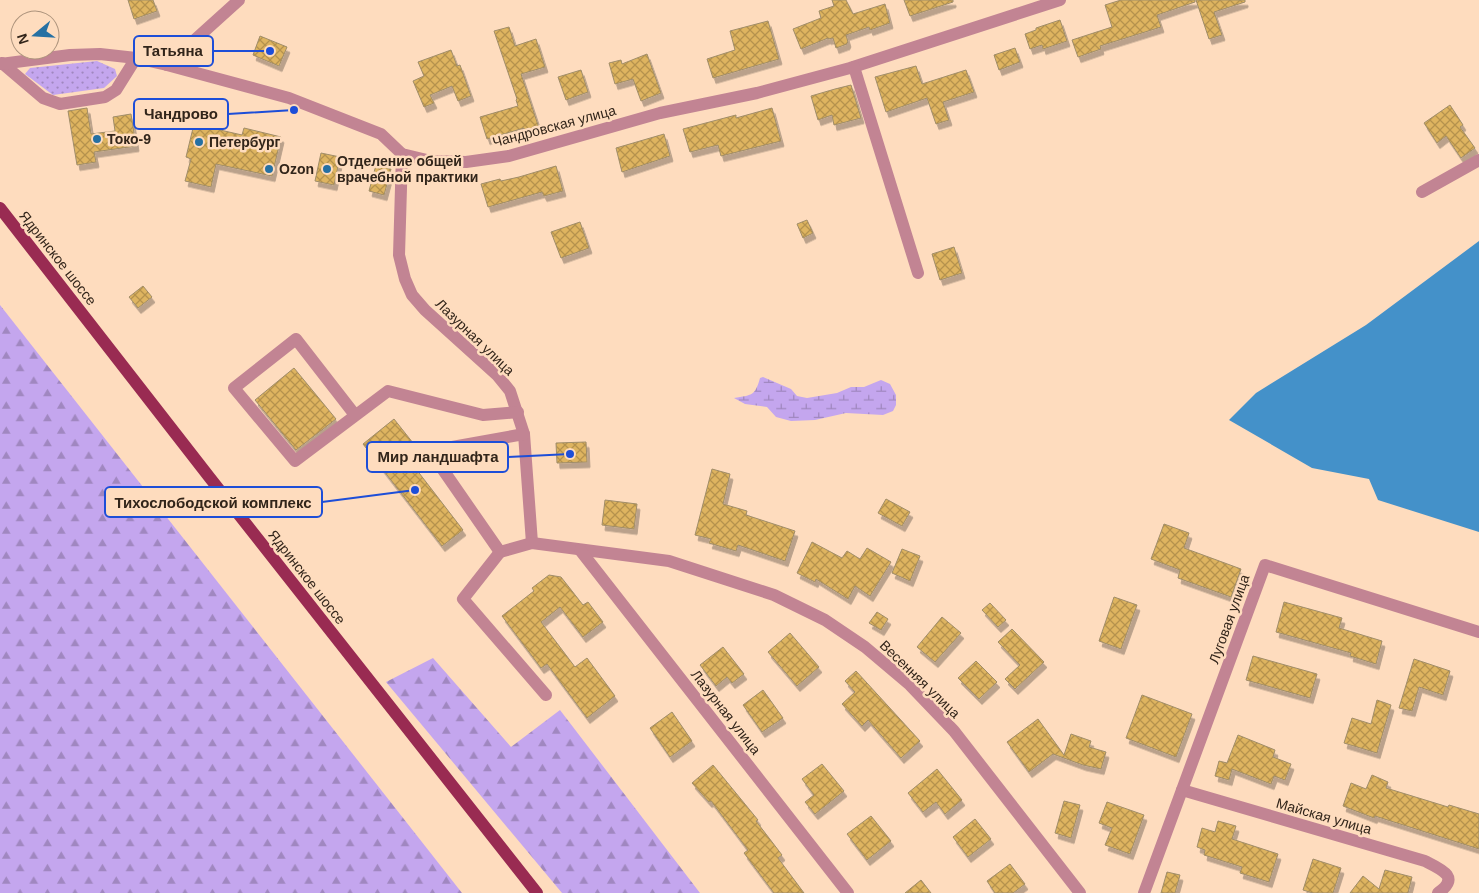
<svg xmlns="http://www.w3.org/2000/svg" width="1479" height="893" font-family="Arial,sans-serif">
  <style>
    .grass { fill: url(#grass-dots) }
    .forest { fill: url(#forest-firs) }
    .wetland { fill: url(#wetland-marsh) }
    .water { fill: #4491c9 }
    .building { fill: url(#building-cross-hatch); stroke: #a08d69; filter: url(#shadow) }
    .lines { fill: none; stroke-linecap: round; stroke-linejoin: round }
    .minor { stroke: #c28493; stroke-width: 12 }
    .major { stroke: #992b52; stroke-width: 12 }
    .poi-dot { fill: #2570a3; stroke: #fedcbe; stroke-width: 2 }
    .labels { text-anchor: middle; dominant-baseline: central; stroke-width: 5; stroke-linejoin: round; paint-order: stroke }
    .street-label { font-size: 14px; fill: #32251a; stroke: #fedcbe }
    .poi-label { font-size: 14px; font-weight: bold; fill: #32251a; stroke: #fedcbe; text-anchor: start }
    .leader { fill: none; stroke: #1d4ed8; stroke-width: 2 }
    .callout-dot { fill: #1d4ed8; stroke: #fedcbe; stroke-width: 2 }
    .callout { fill: #fedcbe; stroke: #1d4ed8; stroke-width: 2 }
    .callout-label { font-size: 15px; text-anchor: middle; font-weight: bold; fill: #32251a }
  </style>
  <defs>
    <pattern id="grass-dots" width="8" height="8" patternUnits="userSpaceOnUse" patternTransform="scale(1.25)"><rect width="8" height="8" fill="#c4a6ee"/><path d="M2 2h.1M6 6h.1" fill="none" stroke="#a087c0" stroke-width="1.8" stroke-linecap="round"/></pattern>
    <pattern id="forest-firs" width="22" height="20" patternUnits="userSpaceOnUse" patternTransform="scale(1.25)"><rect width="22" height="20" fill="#c4a6ee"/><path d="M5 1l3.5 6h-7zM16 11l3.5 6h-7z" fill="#a087c0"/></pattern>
    <pattern id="wetland-marsh" width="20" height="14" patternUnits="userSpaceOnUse" patternTransform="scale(1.25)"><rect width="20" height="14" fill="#c4a6ee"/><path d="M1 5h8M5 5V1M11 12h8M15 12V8" fill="none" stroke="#a087c0"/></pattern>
    <pattern id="building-cross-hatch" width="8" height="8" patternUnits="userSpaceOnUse" patternTransform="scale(1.25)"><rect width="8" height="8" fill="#deb460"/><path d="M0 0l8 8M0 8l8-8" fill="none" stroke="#b5924e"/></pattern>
    <filter id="shadow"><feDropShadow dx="3" dy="5.5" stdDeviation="0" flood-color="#0004"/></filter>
  </defs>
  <rect width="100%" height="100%" fill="#fedcbe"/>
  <path class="grass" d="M 97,61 L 115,69 L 117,76 L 104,88 L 53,95 L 25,74 L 30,68 Z"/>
  <g class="forest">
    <path d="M 0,305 L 462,893 L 0,893 Z"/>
    <path d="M 433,658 L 511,747 L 560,710 L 700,893 L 562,893 L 386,682 Z"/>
  </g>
  <path class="wetland" d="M 763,377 L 791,389 L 797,396 L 807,398 L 837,393 L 851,387 L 864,387 L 881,380 L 890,384 L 896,395 L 896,405 L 893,411 L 883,415 L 846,413 L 815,420 L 791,421 L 776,417 L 767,407 L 745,404 L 734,398 C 752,395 755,396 760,378 Z"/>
  <path class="water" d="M 1479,241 L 1479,532 L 1378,500 L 1369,479 L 1312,468 L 1229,420 L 1256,393 L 1366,325 Z"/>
  <g class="building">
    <path d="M 128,0 L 153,0 L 157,11 L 134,19 Z"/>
    <path d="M 832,0 L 846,0 L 853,14 L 885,4 L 890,23 L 870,30 L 869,27 L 846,35 L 848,42 L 847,43 L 847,44 L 836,48 L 833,38 L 828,39 L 828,38 L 801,49 L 793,29 L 821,18 L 819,11 L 834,6 Z"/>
    <path d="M 904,0 L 953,0 L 953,2 L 910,16 Z"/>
    <path d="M 1121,0 L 1195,0 L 1195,2 L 1157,15 L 1161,27 L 1100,46 L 1101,49 L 1078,57 L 1072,40 L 1112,27 L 1105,5 Z"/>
    <path d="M 1196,0 L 1245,0 L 1245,2 L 1214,12 L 1222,35 L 1209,39 Z"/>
    <path d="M 1060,20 L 1067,41 L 1043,49 L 1042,45 L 1030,49 L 1025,34 L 1036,30 L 1036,28 Z"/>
    <path d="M 768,21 L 779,59 L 713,78 L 707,59 L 735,50 L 730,31 Z"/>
    <path d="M 509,27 L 515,46 L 536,39 L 545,67 L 521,74 L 539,128 L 525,132 L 524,128 L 487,139 L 480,117 L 518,106 L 516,100 L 517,99 L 494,31 Z"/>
    <path d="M 260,36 L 287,47 L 279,66 L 253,55 Z"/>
    <path d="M 1015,48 L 1020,62 L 999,70 L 994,55 Z"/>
    <path d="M 451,50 L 457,66 L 460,65 L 471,96 L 458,101 L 452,86 L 430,95 L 434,103 L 424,107 L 413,81 L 424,76 L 418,62 Z"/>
    <path d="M 647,54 L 661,93 L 641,101 L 633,79 L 615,84 L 609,63 L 621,60 L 622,64 Z"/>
    <path d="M 916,66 L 922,84 L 966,70 L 974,92 L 943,102 L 949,120 L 936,124 L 927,98 L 886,112 L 875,77 Z"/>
    <path d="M 581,70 L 588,92 L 566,100 L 558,77 Z"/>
    <path d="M 851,85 L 861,118 L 834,125 L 832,115 L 818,120 L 811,96 L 835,89 Z"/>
    <path d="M 1450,105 L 1463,125 L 1460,127 L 1475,148 L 1461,158 L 1446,136 L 1437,143 L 1424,123 Z"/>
    <path d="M 87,108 L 91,134 L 115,131 L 113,117 L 131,114 L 136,146 L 94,152 L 96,162 L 77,165 L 68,111 Z"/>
    <path d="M 772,108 L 781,141 L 721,156 L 718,145 L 690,152 L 683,129 L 736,115 L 736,118 Z"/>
    <path d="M 194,124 L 242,135 L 244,128 L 281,137 L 272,176 L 216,164 L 211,187 L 185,181 L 191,159 L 186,157 Z"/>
    <path d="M 664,134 L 670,156 L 622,172 L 616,148 Z"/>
    <path d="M 321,153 L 340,157 L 334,185 L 315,181 Z"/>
    <path d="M 376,165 L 391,169 L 384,195 L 369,191 Z"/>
    <path d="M 556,166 L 563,191 L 544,196 L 542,192 L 488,207 L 481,184 L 500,179 L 501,181 L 519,177 Z"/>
    <path d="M 807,220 L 813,233 L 803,238 L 797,224 Z"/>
    <path d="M 580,222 L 589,248 L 561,258 L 551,232 Z"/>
    <path d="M 954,247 L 962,273 L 940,280 L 932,254 Z"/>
    <path d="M 143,286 L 152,297 L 138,308 L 129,297 Z"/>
    <path d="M 294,368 L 336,419 L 296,450 L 255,400 Z"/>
    <path d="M 394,419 L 417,448 L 406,456 L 463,530 L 442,546 L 363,444 Z"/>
    <path d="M 586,442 L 587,462 L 557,463 L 556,443 Z"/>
    <path d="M 712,469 L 730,474 L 723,504 L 747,511 L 746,515 L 795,531 L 785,561 L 738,545 L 736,551 L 709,543 L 711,539 L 695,535 Z"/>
    <path d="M 886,499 L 910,512 L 902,526 L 878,513 Z"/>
    <path d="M 605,500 L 637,504 L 634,529 L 602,525 Z"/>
    <path d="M 1164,524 L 1189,533 L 1184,548 L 1241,569 L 1231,597 L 1178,578 L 1180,570 L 1151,559 Z"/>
    <path d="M 812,542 L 842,558 L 847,551 L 860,559 L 867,548 L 891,562 L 870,596 L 855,586 L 848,599 L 816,579 L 815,582 L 797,573 Z"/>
    <path d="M 902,549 L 920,556 L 910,581 L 892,573 Z"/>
    <path d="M 549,575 L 561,577 L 583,605 L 588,602 L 603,622 L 583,637 L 560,607 L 541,622 L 575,667 L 587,658 L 615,696 L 587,718 L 547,664 L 541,668 L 502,616 L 534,591 L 532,588 Z"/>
    <path d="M 1114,597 L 1137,605 L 1121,649 L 1099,641 Z"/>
    <path d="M 1284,602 L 1342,618 L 1339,628 L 1382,641 L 1376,664 L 1350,656 L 1351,653 L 1276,632 Z"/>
    <path d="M 990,603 L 1006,620 L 998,627 L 982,610 Z"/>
    <path d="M 877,612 L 888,619 L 881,630 L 869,623 Z"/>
    <path d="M 942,617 L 961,633 L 935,662 L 917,647 Z"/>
    <path d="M 1012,629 L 1044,662 L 1015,689 L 1005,679 L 1020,665 L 998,642 Z"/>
    <path d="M 790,633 L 819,667 L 797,686 L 768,652 Z"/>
    <path d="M 723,647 L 744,674 L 732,683 L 727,677 L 716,686 L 700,665 Z"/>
    <path d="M 1253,656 L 1317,674 L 1310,698 L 1246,680 Z"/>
    <path d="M 1414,659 L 1450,671 L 1443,695 L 1419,687 L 1412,711 L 1399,708 Z"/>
    <path d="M 976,661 L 997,682 L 979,699 L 958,678 Z"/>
    <path d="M 856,671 L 920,741 L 901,758 L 868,720 L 862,726 L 842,704 L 855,692 L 845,681 Z"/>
    <path d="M 763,690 L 783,718 L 762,732 L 743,705 Z"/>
    <path d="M 1142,695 L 1192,714 L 1176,757 L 1126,738 Z"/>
    <path d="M 1377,700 L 1391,705 L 1377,753 L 1344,743 L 1352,718 L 1371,724 Z"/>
    <path d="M 672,712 L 692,741 L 670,757 L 650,728 Z"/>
    <path d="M 1038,719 L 1064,755 L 1071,734 L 1091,741 L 1089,747 L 1106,752 L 1101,769 L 1083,765 L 1053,754 L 1029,772 L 1007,742 Z"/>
    <path d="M 1238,735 L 1275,750 L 1273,757 L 1291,764 L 1285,780 L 1274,776 L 1271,784 L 1232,769 L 1229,780 L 1215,776 L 1219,761 L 1227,763 Z"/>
    <path d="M 822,764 L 844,791 L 815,814 L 805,802 L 814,795 L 802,779 Z"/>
    <path d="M 713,765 L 758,820 L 756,821 L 782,855 L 778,858 L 804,893 L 774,893 L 744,853 L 748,850 L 711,801 L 709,802 L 692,783 Z"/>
    <path d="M 937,769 L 962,800 L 945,814 L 936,802 L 923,812 L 908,793 Z"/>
    <path d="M 1372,775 L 1388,782 L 1386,788 L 1448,807 L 1449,805 L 1479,814 L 1479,849 L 1375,816 L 1374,818 L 1343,806 L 1351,783 L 1366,789 Z"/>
    <path d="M 1064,801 L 1080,805 L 1071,838 L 1055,833 Z"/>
    <path d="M 1107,802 L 1144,815 L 1130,854 L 1105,845 L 1112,828 L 1099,823 Z"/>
    <path d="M 871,816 L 891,841 L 867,860 L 847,834 Z"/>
    <path d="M 975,819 L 991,839 L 968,857 L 953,837 Z"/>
    <path d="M 1218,821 L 1236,826 L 1232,839 L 1278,854 L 1269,882 L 1240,873 L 1242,867 L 1204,855 L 1205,850 L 1197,847 L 1202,828 L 1215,832 Z"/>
    <path d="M 1313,859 L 1341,868 L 1333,893 L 1313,893 L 1303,890 Z"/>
    <path d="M 1010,864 L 1025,884 L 1013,893 L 995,893 L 987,881 Z"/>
    <path d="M 1385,870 L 1412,877 L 1408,893 L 1350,893 L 1363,876 L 1379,889 Z"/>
    <path d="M 1167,872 L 1180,875 L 1175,893 L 1161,893 Z"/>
    <path d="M 921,880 L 931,893 L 905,893 Z"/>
  </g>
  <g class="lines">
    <g class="minor">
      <path d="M 2,63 L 43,98 L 60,104 L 105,97 L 116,90 L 136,58"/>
      <path d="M 0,64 L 70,55 L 100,54 L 136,58 L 167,65 L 289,98 L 381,134 L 402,154 L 431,161 L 466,162 L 509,156 L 660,113 L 757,93 L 850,68 L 1060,0"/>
      <path d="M 167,65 L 239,0"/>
      <path d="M 854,67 L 918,273"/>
      <path d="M 402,154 L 399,255 L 405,279 L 412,295 L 425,310 L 497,375 L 510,391 L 524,434 L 532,543"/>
      <path d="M 1422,192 L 1479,160"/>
      <path d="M 355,415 L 296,339 L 234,388 L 295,461 L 388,391 L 483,415 L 518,412"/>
      <path d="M 524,434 L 430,451 L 500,552 L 532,543 L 669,561 L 774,595 L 825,620 L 865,647 L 910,685 L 954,731 L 1080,893"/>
      <path d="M 580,550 L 848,893"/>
      <path d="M 500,552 L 463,599 L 546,695"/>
      <path d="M 1182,790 L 1425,861 C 1441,869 1461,877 1438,893"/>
      <path d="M 1144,893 L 1265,565 L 1479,632"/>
    </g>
    <path class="major" d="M 0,208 L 210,478 L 537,893"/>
  </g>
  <g class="poi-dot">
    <circle cx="97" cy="139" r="5"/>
    <circle cx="199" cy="142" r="5"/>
    <circle cx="269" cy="169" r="5"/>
    <circle cx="327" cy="169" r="5"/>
  </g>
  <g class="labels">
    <g class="street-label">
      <text transform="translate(554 126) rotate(-15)">Чандровская улица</text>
      <text transform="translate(58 258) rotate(52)">Ядринское шоссе</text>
      <text transform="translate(475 337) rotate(44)">Лазурная улица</text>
      <text transform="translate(307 577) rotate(52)">Ядринское шоссе</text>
      <text transform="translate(1229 619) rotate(-70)">Луговая улица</text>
      <text transform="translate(920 679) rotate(44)">Весенняя улица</text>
      <text transform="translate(726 712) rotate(52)">Лазурная улица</text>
      <text transform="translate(1324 816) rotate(16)">Майская улица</text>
    </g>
    <g class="poi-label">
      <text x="107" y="139">Токо-9</text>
      <text x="209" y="142">Петербург</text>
      <text x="337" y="161">Отделение общей<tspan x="337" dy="16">врачебной практики</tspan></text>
      <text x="279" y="169">Ozon</text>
    </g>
  </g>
  <path class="leader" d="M270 51L213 51M294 110L228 114M570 454L508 457M415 490L322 502"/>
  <g class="callout-dot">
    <circle cx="270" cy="51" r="5"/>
    <circle cx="294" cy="110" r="5"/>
    <circle cx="570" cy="454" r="5"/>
    <circle cx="415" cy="490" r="5"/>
  </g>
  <g class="callout">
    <rect x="134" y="36" width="79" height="30" rx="5"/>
    <rect x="134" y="99" width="94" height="30" rx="5"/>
    <rect x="367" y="442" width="141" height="30" rx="5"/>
    <rect x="105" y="487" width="217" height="30" rx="5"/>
  </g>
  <g class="callout-label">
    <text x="173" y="56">Татьяна</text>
    <text x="181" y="119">Чандрово</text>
    <text x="438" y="462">Мир ландшафта</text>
    <text x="213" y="508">Тихослободской комплекс</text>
  </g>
  <g transform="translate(35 35) rotate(252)"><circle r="24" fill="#fedcbe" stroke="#ac937c"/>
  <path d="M0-4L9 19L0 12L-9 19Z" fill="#2570a3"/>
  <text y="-8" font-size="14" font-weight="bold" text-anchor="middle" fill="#32251a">N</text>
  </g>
</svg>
